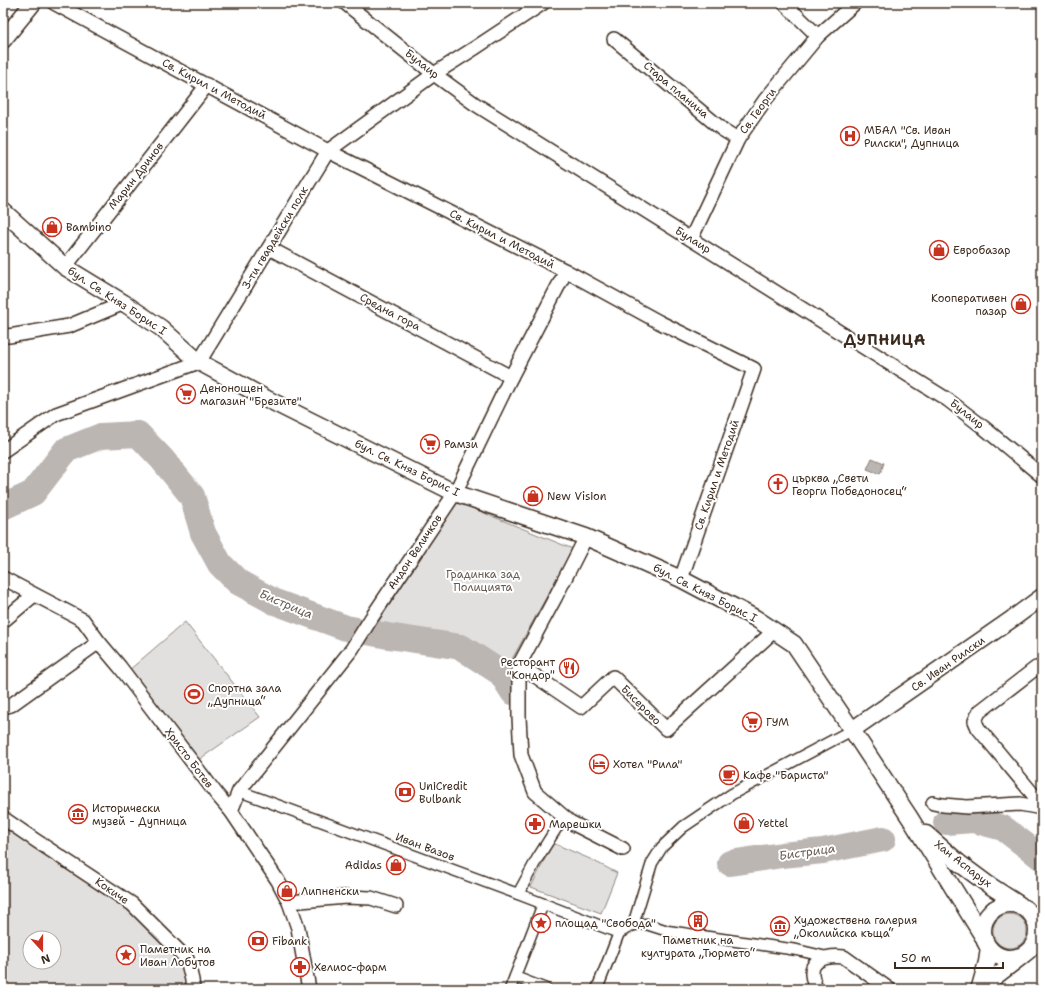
<svg xmlns="http://www.w3.org/2000/svg" width="1045" height="992" font-family="'Shantell Sans',sans-serif">
  <style>
    .green { fill: #e2e0de; stroke: #8e857e; fill-rule: evenodd }
    .water { fill: #bcb6b3; stroke: #887e77 }
    .lines { fill: none; stroke-linecap: round; stroke-linejoin: round }
    .river { stroke: #bcb6b3; stroke-width: 26 }
    .pedestrian-casing { stroke: #3b2a1e; stroke-width: 13 }
    .minor-casing { stroke: #3b2a1e; stroke-width: 16 }
    .tertiary-casing { stroke: #3b2a1e; stroke-width: 19 }
    .pedestrian { stroke: #fff; stroke-width: 10 }
    .minor { stroke: #fff; stroke-width: 13 }
    .tertiary { stroke: #fff; stroke-width: 16 }
    .labels { text-anchor: middle; dominant-baseline: central; stroke-width: 4; stroke-linejoin: round; paint-order: stroke }
    .street-label { font-size: 11px; fill: #3b2a1e; stroke: #fff }
    .poi-label { font-size: 11px; fill: #3b2a1e; stroke: #fff; text-anchor: start }
    .park-label { font-size: 11px; fill: #65584e; stroke: #fff }
    .water-label { font-size: 12px; font-style: italic; fill: #685b52; stroke: #fff }
    .district-label { font-size: 15px; font-weight: bold; letter-spacing: 1px; fill: #3b2a1e; stroke: #fff }
  </style>
  <rect width="100%" height="100%" fill="#fff"/>
  <filter id="ink" filterUnits="userSpaceOnUse"><feTurbulence type="fractalNoise" baseFrequency=".025" numOctaves="2"/><feDisplacementMap in="SourceGraphic" scale="8" xChannelSelector="R" yChannelSelector="G"/><feConvolveMatrix kernelMatrix="1 2 1 2 8 2 1 2 1" color-interpolation-filters="sRGB"/></filter>
  <g filter="url(#ink)">
    <g class="green">
      <path d="M 457,502 L 573,549 L 506,670 L 453,636 L 421,635 L 375,627 Z"/>
      <path d="M 185,622 L 260,717 L 197,761 L 128,671 Z"/>
      <path d="M 3,818 L 132,904 L 187,959 L 193,989 L 3,989 ZM 30,938 L 54,938 L 54,962 L 30,962 Z"/>
      <path d="M 553,843 L 590,859 L 617,873 L 601,913 L 531,887 Z"/>
      <circle cx="1010" cy="931" r="17"/>
    </g>
    <path class="water" d="M 872,458 L 884,463 L 880,474 L 867,469 Z"/>
    <g class="lines">
      <g class="river">
        <path d="M 3,507 L 33,493 L 66,450 L 101,436 L 138,434 L 162,459 L 192,496 L 203,533 L 220,564 L 238,582 L 275,602 L 346,628 L 388,636 L 461,647 L 501,673 L 513,692"/>
        <path d="M 946,822 L 973,820 L 1003,828 L 1032,850 L 1042,858"/>
        <path d="M 730,863 L 782,855 L 823,851 L 883,839"/>
      </g>
      <g class="pedestrian-casing">
        <g id="pedestrian">
          <path d="M 239,791 L 518,894 L 537,859 L 564,816"/>
          <path d="M 518,894 L 619,933"/>
          <path d="M 633,925 L 646,924 L 668,931 L 797,950 L 827,957"/>
          <path d="M 515,977 L 546,989"/>
          <path d="M 510,989 L 543,904"/>
          <path d="M 597,989 L 619,933 L 633,925 L 652,863 L 662,847 L 683,827 L 732,794 L 852,730"/>
        </g>
      </g>
      <g class="minor-casing">
        <g id="minor">
          <path d="M 54,3 L 328,151 L 566,271 L 659,322 L 754,369 L 681,579"/>
          <path d="M 345,3 L 434,74 L 475,104 L 948,400 L 983,427 L 1042,476"/>
          <path d="M 784,3 L 818,36"/>
          <path d="M 614,39 L 723,130 L 738,139"/>
          <path d="M 691,239 L 738,139 L 765,100 L 818,36 L 855,3"/>
          <path d="M 269,248 L 511,377"/>
          <path d="M 65,267 L 207,85"/>
          <path d="M 3,335 L 9,336 L 69,326 L 124,303"/>
          <path d="M 3,451 L 56,414 L 199,362 L 328,151 L 434,74 L 475,48 L 543,3"/>
          <path d="M 586,537 L 555,598 L 519,665 L 519,717 L 521,755 L 535,792 L 570,822 L 623,849"/>
          <path d="M 3,578 L 83,620 L 99,642 L 120,667 L 218,796 L 231,811 L 278,881 L 289,902 L 298,928 L 309,989"/>
          <path d="M 3,621 L 34,595"/>
          <path d="M 519,665 L 581,707 L 613,677 L 666,729 L 774,631"/>
          <path d="M 1042,668 L 1036,668 L 979,712 L 975,721 L 978,728 L 1042,805"/>
          <path d="M 3,707 L 11,705 L 99,642"/>
          <path d="M 933,803 L 943,805 L 967,807 L 1020,804 L 1042,808"/>
          <path d="M 231,811 L 239,791 L 352,649 L 372,617 L 455,493 L 511,377 L 566,271"/>
          <path d="M 3,818 L 35,840 L 132,904 L 187,959 L 192,980 L 193,989"/>
          <path d="M 289,902 L 346,897 L 371,898 L 396,906"/>
          <path d="M 816,989 C 814,983 810,973 813,967 C 818,956 835,956 844,957 L 889,989"/>
        </g>
      </g>
      <g class="tertiary-casing">
        <g id="tertiary">
          <path d="M 3,40 L 33,3"/>
          <path d="M 3,211 L 65,267 L 124,303 L 161,328 L 199,362 L 269,400 L 455,493 L 586,537 L 681,579 L 755,618 L 794,644 L 852,730 L 910,818 L 984,938"/>
          <path d="M 852,730 L 1012,619 L 1042,597"/>
          <path d="M 926,834 L 959,863 L 986,883 L 1020,905"/>
          <circle cx="1010" cy="931" r="27"/>
          <path d="M 980,987 L 987,962 L 989,948"/>
          <path d="M 979,989 L 1022,956"/>
        </g>
      </g>
      <use href="#pedestrian" class="pedestrian"/>
      <use href="#minor" class="minor"/>
      <use href="#tertiary" class="tertiary"/>
    </g>
  </g>
  <defs>
    <g id="hospital-ring" transform="scale(1)"><circle r="9.5" fill="#fff" stroke="#c8321e" stroke-width="1.5"/><path d="M-5-5h3v3.5h4V-5h3V5h-3V1.5h-4V5h-3Z" fill="#c8321e"/></g>
    <g id="shop-ring" transform="scale(1)"><circle r="9.5" fill="#fff" stroke="#c8321e" stroke-width="1.5"/><path d="M-5-2.5h2.3a2.7 3.5 0 0 1 5.4 0H5L5.5 6h-11ZM-1.5-2.5h3a1.5 2.3 0 0 0-3 0Z" fill="#c8321e"/></g>
    <g id="supermarket-ring" transform="scale(1)"><circle r="9.5" fill="#fff" stroke="#c8321e" stroke-width="1.5"/><path d="M-6-5.5h2.5l.6 2H6L4.5 2H-2.5L-4.4-4H-6ZM-1.5 3.2a1.3 1.3 0 1 0 .1 0ZM3 3.2a1.3 1.3 0 1 0 .1 0Z" fill="#c8321e"/></g>
    <g id="church-ring" transform="scale(1)"><circle r="9.5" fill="#fff" stroke="#c8321e" stroke-width="1.5"/><path d="M-1.2-6h2.4v3.5h3.3v2.4h-3.3V6h-2.4V-.1h-3.3v-2.4h3.3Z" fill="#c8321e"/></g>
    <g id="restaurant-ring" transform="scale(1)"><circle r="9.5" fill="#fff" stroke="#c8321e" stroke-width="1.5"/><path d="M-5-6h1v4h1v-4h1v4h1v-4h1v5L-1.5 .5V6h-2V.5L-5-1ZM5-6V6H3V1.5H1.5Q1.5-4 5-6Z" fill="#c8321e"/></g>
    <g id="stadium-ring" transform="scale(1)"><circle r="9.5" fill="#fff" stroke="#c8321e" stroke-width="1.5"/><path d="M0-5a6.5 5 0 1 0 0 10a6.5 5 0 1 0 0-10ZM-3.5-1.8h7v3.6h-7Z" fill="#c8321e"/></g>
    <g id="hotel-ring" transform="scale(1)"><circle r="9.5" fill="#fff" stroke="#c8321e" stroke-width="1.5"/><path d="M-6-4.5h1.5V1H6V5H4.5V3h-9V5H-6ZM-4 0a1.8 1.8 0 1 1 3.6 0ZM.5 0V-2.5h3Q6-2.5 6 0Z" fill="#c8321e"/></g>
    <g id="cafe-ring" transform="scale(1)"><circle r="9.5" fill="#fff" stroke="#c8321e" stroke-width="1.5"/><path d="M-5.5-4.5H6V0H3Q3 3.5 0 3.5H-2.5Q-5.5 3.5-5.5 0ZM3-3.2v2h1.7v-2ZM-6 4.5H4V6H-6Z" fill="#c8321e"/></g>
    <g id="bank-ring" transform="scale(1)"><circle r="9.5" fill="#fff" stroke="#c8321e" stroke-width="1.5"/><path d="M-6-4H6V4H-6ZM0-2.3a2.3 2.3 0 1 0 0 4.6a2.3 2.3 0 1 0 0-4.6Z" fill="#c8321e"/></g>
    <g id="museum-ring" transform="scale(1)"><circle r="9.5" fill="#fff" stroke="#c8321e" stroke-width="1.5"/><path d="M0-6L6-3V-2H-6V-3ZM-5-1h2V3h-2ZM-1-1h2V3h-2ZM3-1h2V3H3ZM-6 4H6V6H-6Z" fill="#c8321e"/></g>
    <g id="pharmacy-ring" transform="scale(1)"><circle r="9.5" fill="#fff" stroke="#c8321e" stroke-width="1.5"/><path d="M-2-6h4v4h4v4h-4v4h-4v-4h-4v-4h4Z" fill="#c8321e"/></g>
    <g id="building-ring" transform="scale(1)"><circle r="9.5" fill="#fff" stroke="#c8321e" stroke-width="1.5"/><path d="M-4-6H4V6H1V3H-1V6H-4ZM-2.5-4.3h1.7v1.8h-1.7ZM.8-4.3h1.7v1.8H.8ZM-2.5-1h1.7V.8h-1.7ZM.8-1h1.7V.8H.8Z" fill="#c8321e"/></g>
    <g id="sight-ring" transform="scale(1)"><circle r="9.5" fill="#fff" stroke="#c8321e" stroke-width="1.5"/><path d="M0-6L1.8-2.2L6-1.7L2.9 1.2L3.7 5.4L0 3.3L-3.7 5.4L-2.9 1.2L-6-1.7L-1.8-2.2Z" fill="#c8321e"/></g>
  </defs>
  <g fill-rule="evenodd">
    <use href="#hospital-ring" x="850" y="136"/>
    <use href="#shop-ring" x="52" y="227"/>
    <use href="#shop-ring" x="939" y="250"/>
    <use href="#shop-ring" x="1021" y="304"/>
    <use href="#supermarket-ring" x="186" y="394"/>
    <use href="#supermarket-ring" x="430" y="444"/>
    <use href="#church-ring" x="778" y="484"/>
    <use href="#shop-ring" x="533" y="496"/>
    <use href="#restaurant-ring" x="569" y="668"/>
    <use href="#stadium-ring" x="194" y="694"/>
    <use href="#supermarket-ring" x="752" y="722"/>
    <use href="#hotel-ring" x="599" y="764"/>
    <use href="#cafe-ring" x="729" y="775"/>
    <use href="#bank-ring" x="405" y="792"/>
    <use href="#museum-ring" x="78" y="814"/>
    <use href="#shop-ring" x="744" y="823"/>
    <use href="#pharmacy-ring" x="535" y="824"/>
    <use href="#shop-ring" x="396" y="865"/>
    <use href="#shop-ring" x="287" y="891"/>
    <use href="#building-ring" x="698" y="921"/>
    <use href="#sight-ring" x="541" y="923"/>
    <use href="#museum-ring" x="780" y="926"/>
    <use href="#bank-ring" x="258" y="941"/>
    <use href="#sight-ring" x="126" y="955"/>
    <use href="#pharmacy-ring" x="300" y="967"/>
  </g>
  <g class="labels">
    <g class="street-label">
      <text transform="translate(422 64) rotate(38)">Булаир</text>
      <text transform="translate(214 89) rotate(28)">Св. Кирил и Методий</text>
      <text transform="translate(676 90) rotate(40)">Стара планина</text>
      <text transform="translate(758 111) rotate(-54)">Св. Георги</text>
      <text transform="translate(136 176) rotate(-52)">Марин Дринов</text>
      <text transform="translate(275 238) rotate(-59)">3-ти гвардейски полк</text>
      <text transform="translate(502 239) rotate(27)">Св. Кирил и Методий</text>
      <text transform="translate(693 240) rotate(32)">Булаир</text>
      <text transform="translate(117 301) rotate(33)">бул. Св. Княз Борис I</text>
      <text transform="translate(390 312) rotate(28)">Средна гора</text>
      <text transform="translate(967 414) rotate(38)">Булаир</text>
      <text transform="translate(407 468) rotate(26)">бул. Св. Княз Борис I</text>
      <text transform="translate(717 475) rotate(-71)">Св. Кирил и Методий</text>
      <text transform="translate(415 552) rotate(-56)">Андон Величков</text>
      <text transform="translate(705 593) rotate(27)">бул. Св. Княз Борис I</text>
      <text transform="translate(948 664) rotate(-35)">Св. Иван Рилски</text>
      <text transform="translate(641 705) rotate(45)">Бисерово</text>
      <text transform="translate(189 758) rotate(53)">Христо Ботев</text>
      <text transform="translate(425 847) rotate(20)">Иван Вазов</text>
      <text transform="translate(963 864) rotate(38)">Хан Аспарух</text>
      <text transform="translate(112 891) rotate(34)">Кокиче</text>
    </g>
    <g class="poi-label">
      <text x="864" y="130">МБАЛ "Св. Иван<tspan x="864" dy="13">Рилски", Дупница</tspan></text>
      <text x="66" y="227">Bambino</text>
      <text x="953" y="250">Евробазар</text>
      <text x="1007" y="298" text-anchor="end">Кооперативен<tspan x="1007" dy="13">пазар</tspan></text>
      <text x="200" y="388">Денонощен<tspan x="200" dy="13">магазин "Брезите"</tspan></text>
      <text x="444" y="444">Рамзи</text>
      <text x="792" y="478">църква „Свети<tspan x="792" dy="13">Георги Победоносец“</tspan></text>
      <text x="547" y="496">New Vision</text>
      <text x="555" y="662" text-anchor="end">Ресторант<tspan x="555" dy="13">"Кондор"</tspan></text>
      <text x="208" y="688">Спортна зала<tspan x="208" dy="13">„Дупница“</tspan></text>
      <text x="766" y="722">ГУМ</text>
      <text x="613" y="764">Хотел "Рила"</text>
      <text x="743" y="775">Кафе "Бариста"</text>
      <text x="419" y="786">UniCredit<tspan x="419" dy="13">Bulbank</tspan></text>
      <text x="92" y="808">Исторически<tspan x="92" dy="13">музей - Дупница</tspan></text>
      <text x="758" y="823">Yettel</text>
      <text x="549" y="824">Марешки</text>
      <text x="382" y="865" text-anchor="end">Adidas</text>
      <text x="301" y="891">Липненски</text>
      <text x="794" y="920">Художествена галерия<tspan x="794" dy="13">„Околийска къща“</tspan></text>
      <text x="555" y="923">площад "Свобода"</text>
      <text x="698" y="940" text-anchor="middle">Паметник на<tspan x="698" dy="13">културата „Тюрмето“</tspan></text>
      <text x="272" y="941">Fibank</text>
      <text x="140" y="949">Паметник на<tspan x="140" dy="13">Иван Лобутов</tspan></text>
      <text x="314" y="967">Хелиос-фарм</text>
    </g>
    <g class="park-label">
      <text x="483" y="574">Градинка зад<tspan x="483" dy="13">Полицията</tspan></text>
    </g>
    <g class="water-label">
      <text transform="translate(286 604) rotate(23)">Бистрица</text>
      <text transform="translate(807 852) rotate(-8)">Бистрица</text>
    </g>
    <g class="district-label">
      <text x="885" y="340">ДУПНИЦА</text>
    </g>
  </g>
  <rect width="1045" height="992" fill="none" stroke="#fff" stroke-width="16"/>
  <rect x="8" y="8" width="1029" height="976" fill="none" stroke="#3b2a1e" stroke-width="1.5" filter="url(#ink)"/>
  <g transform="translate(42 950) rotate(159)"><circle r="19" fill="#ffffff" stroke="#b1aaa5"/>
  <path d="M0-3L7 15L0 10L-7 15Z" fill="#c8321e"/>
  <text y="-6" font-size="11" font-weight="bold" text-anchor="middle" fill="#3b2a1e">N</text>
  </g>
  <path d="M895 962v6h108v-6" fill="none" stroke="#3b2a1e" stroke-width="2"/>
  <text x="901" y="962" font-size="12" fill="#3b2a1e" stroke="#ffffff" stroke-width="3" paint-order="stroke">50 m</text>
</svg>
